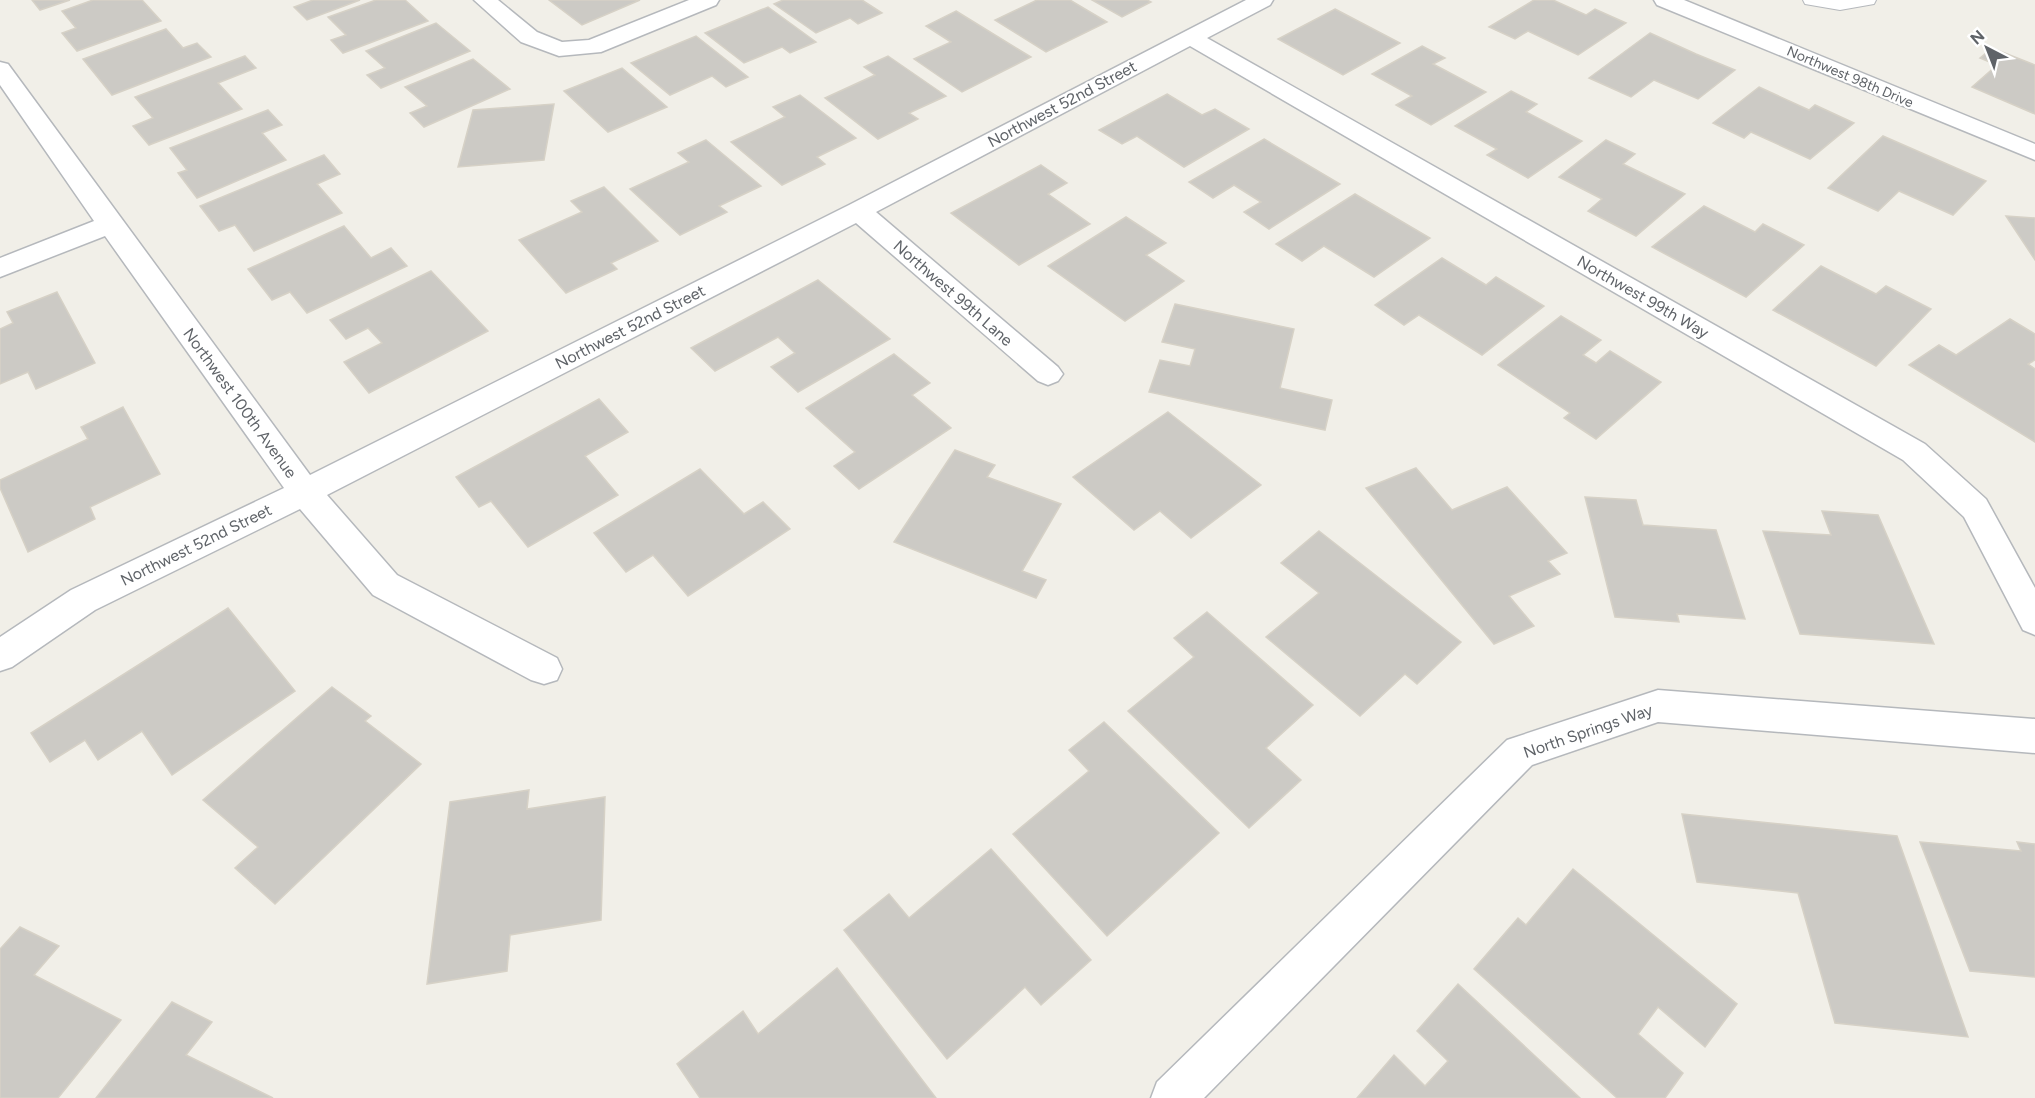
<svg xmlns="http://www.w3.org/2000/svg" width="2035" height="1098" font-family="Figtree,sans-serif">
  <style>
    .building { fill: #cccac5; stroke: #d6d1c6; stroke-width: 1.5 }
    .lines { fill: none; stroke-linecap: round; stroke-linejoin: round }
    .lane-casing { stroke: #b5b8bc; stroke-width: 2 }
    .street-casing { stroke: #b5b8bc; stroke-width: 3 }
    .lane { fill: #fff; fill-rule: evenodd }
    .street { fill: #fff; fill-rule: evenodd }
    .labels { text-anchor: middle; dominant-baseline: central; stroke-width: 4.5; stroke-linejoin: round; paint-order: stroke }
    .far-street-label { font-size: 14px; fill: #5f6368; stroke: #fff }
    .street-label { font-size: 16px; fill: #5f6368; stroke: #fff }
  </style>
  <rect width="100%" height="100%" fill="#f1efe8"/>
  <g class="building">
    <path d="M 32,0 L 70,0 L 40,10 Z"/>
    <path d="M 93,0 L 142,0 L 161,21 L 77,51 L 62,33 L 76,28 L 62,11 Z"/>
    <path d="M 313,0 L 360,0 L 307,20 L 294,7 Z"/>
    <path d="M 376,0 L 405,0 L 428,21 L 343,53 L 331,40 L 346,35 L 328,17 Z"/>
    <path d="M 549,0 L 640,0 L 582,25 Z"/>
    <path d="M 783,0 L 862,0 L 882,13 L 858,24 L 850,18 L 816,33 L 774,4 Z"/>
    <path d="M 1037,0 L 1070,0 L 1107,22 L 1046,52 L 995,20 Z"/>
    <path d="M 1092,0 L 1147,0 L 1151,2 L 1122,17 Z"/>
    <path d="M 1534,0 L 1553,0 L 1586,15 L 1595,9 L 1626,23 L 1578,55 L 1528,31 L 1515,39 L 1489,27 Z"/>
    <path d="M 768,7 L 816,42 L 790,53 L 782,47 L 744,63 L 705,33 Z"/>
    <path d="M 1335,9 L 1400,43 L 1343,75 L 1278,39 Z"/>
    <path d="M 956,11 L 1031,57 L 962,92 L 914,59 L 951,42 L 926,26 Z"/>
    <path d="M 436,23 L 470,51 L 381,88 L 367,75 L 385,68 L 366,51 Z"/>
    <path d="M 166,29 L 183,48 L 197,43 L 211,57 L 112,95 L 83,59 Z"/>
    <path d="M 1650,33 L 1696,54 L 1735,70 L 1698,99 L 1654,80 L 1631,97 L 1589,78 Z"/>
    <path d="M 696,36 L 748,77 L 726,87 L 712,76 L 670,95 L 631,63 Z"/>
    <path d="M 1422,46 L 1445,58 L 1433,64 L 1486,92 L 1431,125 L 1396,105 L 1412,96 L 1372,74 Z"/>
    <path d="M 1992,48 L 2035,65 L 2035,114 L 1972,87 L 1997,65 L 1980,58 Z"/>
    <path d="M 245,56 L 256,68 L 218,83 L 242,109 L 149,145 L 133,126 L 153,118 L 135,97 Z"/>
    <path d="M 888,56 L 946,96 L 909,113 L 918,119 L 878,139 L 825,98 L 875,75 L 864,67 Z"/>
    <path d="M 473,59 L 510,89 L 424,127 L 410,113 L 427,106 L 405,87 Z"/>
    <path d="M 622,68 L 667,107 L 608,132 L 564,91 Z"/>
    <path d="M 1759,87 L 1809,110 L 1815,105 L 1854,123 L 1810,159 L 1751,132 L 1744,138 L 1713,123 Z"/>
    <path d="M 1511,91 L 1537,104 L 1526,112 L 1582,141 L 1528,178 L 1487,155 L 1497,149 L 1455,126 Z"/>
    <path d="M 1167,94 L 1202,115 L 1215,109 L 1249,129 L 1184,167 L 1137,136 L 1122,144 L 1099,130 Z"/>
    <path d="M 800,95 L 856,138 L 817,157 L 825,164 L 782,185 L 731,142 L 785,117 L 773,107 Z"/>
    <path d="M 554,104 L 544,160 L 458,167 L 473,110 Z"/>
    <path d="M 268,110 L 282,125 L 262,133 L 286,160 L 197,198 L 178,173 L 187,170 L 170,148 Z"/>
    <path d="M 1883,136 L 1986,181 L 1953,215 L 1899,191 L 1878,211 L 1828,188 Z"/>
    <path d="M 1264,139 L 1340,184 L 1269,229 L 1244,212 L 1261,202 L 1234,185 L 1213,198 L 1189,182 Z"/>
    <path d="M 706,140 L 761,186 L 719,206 L 727,212 L 680,235 L 630,189 L 689,162 L 678,153 Z"/>
    <path d="M 1606,140 L 1635,154 L 1623,164 L 1685,194 L 1636,236 L 1588,211 L 1602,199 L 1559,177 Z"/>
    <path d="M 324,155 L 340,174 L 317,184 L 342,213 L 254,251 L 235,225 L 219,231 L 200,206 Z"/>
    <path d="M 1041,165 L 1067,183 L 1048,194 L 1090,224 L 1019,265 L 951,213 Z"/>
    <path d="M 604,187 L 658,241 L 611,263 L 617,269 L 566,293 L 519,240 L 582,212 L 571,201 Z"/>
    <path d="M 1355,194 L 1430,238 L 1374,277 L 1324,246 L 1302,261 L 1276,244 Z"/>
    <path d="M 1704,206 L 1755,232 L 1763,224 L 1804,245 L 1746,297 L 1652,247 Z"/>
    <path d="M 2006,216 L 2035,218 L 2035,260 Z"/>
    <path d="M 1126,217 L 1166,243 L 1146,255 L 1184,281 L 1125,321 L 1048,266 Z"/>
    <path d="M 344,226 L 371,258 L 391,248 L 407,266 L 307,313 L 290,292 L 272,300 L 248,269 Z"/>
    <path d="M 1442,258 L 1486,285 L 1496,277 L 1544,306 L 1482,355 L 1419,315 L 1404,325 L 1375,305 Z"/>
    <path d="M 1821,266 L 1876,294 L 1886,286 L 1931,309 L 1876,366 L 1773,310 Z"/>
    <path d="M 431,271 L 488,331 L 369,393 L 344,362 L 382,343 L 368,328 L 346,339 L 330,320 Z"/>
    <path d="M 818,280 L 890,339 L 798,392 L 771,367 L 795,353 L 778,337 L 715,371 L 691,348 Z"/>
    <path d="M 57,292 L 95,363 L 36,389 L 28,372 L 0,384 L 0,329 L 13,323 L 7,312 Z"/>
    <path d="M 1175,304 L 1294,329 L 1280,388 L 1332,400 L 1325,430 L 1149,392 L 1160,360 L 1190,366 L 1195,349 L 1162,342 Z"/>
    <path d="M 1561,316 L 1601,340 L 1583,355 L 1596,363 L 1610,351 L 1661,382 L 1596,439 L 1564,418 L 1570,413 L 1498,365 Z"/>
    <path d="M 2010,319 L 2035,334 L 2035,360 L 2028,364 L 2035,369 L 2035,442 L 1909,365 L 1939,345 L 1956,355 Z"/>
    <path d="M 894,354 L 930,383 L 912,395 L 951,428 L 859,489 L 834,466 L 855,452 L 806,408 Z"/>
    <path d="M 599,399 L 628,432 L 585,456 L 618,495 L 528,547 L 491,501 L 479,507 L 456,477 Z"/>
    <path d="M 123,407 L 160,474 L 90,507 L 95,519 L 28,552 L 0,488 L 0,480 L 88,439 L 81,427 Z"/>
    <path d="M 1168,412 L 1261,485 L 1191,538 L 1160,511 L 1134,530 L 1073,477 Z"/>
    <path d="M 955,450 L 995,465 L 987,477 L 1061,504 L 1022,571 L 1046,580 L 1036,598 L 894,542 Z"/>
    <path d="M 1416,468 L 1452,510 L 1507,487 L 1567,553 L 1548,561 L 1560,574 L 1509,596 L 1534,626 L 1494,644 L 1366,488 Z"/>
    <path d="M 700,469 L 744,514 L 763,502 L 790,529 L 688,596 L 653,555 L 626,572 L 594,533 Z"/>
    <path d="M 1585,497 L 1636,500 L 1643,525 L 1716,530 L 1745,619 L 1677,614 L 1679,622 L 1615,617 Z"/>
    <path d="M 1822,511 L 1878,515 L 1934,644 L 1800,634 L 1763,531 L 1831,535 Z"/>
    <path d="M 1319,531 L 1461,642 L 1417,684 L 1405,674 L 1360,716 L 1266,637 L 1319,593 L 1281,563 Z"/>
    <path d="M 228,608 L 295,691 L 172,775 L 142,731 L 98,760 L 85,740 L 50,762 L 31,733 Z"/>
    <path d="M 1207,612 L 1313,705 L 1266,748 L 1301,780 L 1249,828 L 1128,711 L 1194,657 L 1174,638 Z"/>
    <path d="M 332,687 L 371,716 L 365,721 L 421,764 L 275,904 L 235,868 L 258,847 L 203,800 Z"/>
    <path d="M 1104,722 L 1219,833 L 1107,936 L 1013,834 L 1089,771 L 1069,750 Z"/>
    <path d="M 529,790 L 527,809 L 605,797 L 601,920 L 510,935 L 507,971 L 427,984 L 450,802 Z"/>
    <path d="M 1682,814 L 1897,836 L 1968,1037 L 1835,1023 L 1798,893 L 1697,882 Z"/>
    <path d="M 1920,842 L 2021,851 L 2017,842 L 2035,844 L 2035,977 L 1970,971 Z"/>
    <path d="M 991,849 L 1091,960 L 1041,1005 L 1025,987 L 947,1059 L 844,930 L 889,894 L 909,918 Z"/>
    <path d="M 1573,869 L 1737,1004 L 1705,1047 L 1658,1007 L 1638,1034 L 1683,1073 L 1665,1098 L 1617,1098 L 1474,969 L 1518,918 L 1526,925 Z"/>
    <path d="M 20,927 L 59,946 L 34,975 L 121,1020 L 58,1098 L 0,1098 L 0,949 Z"/>
    <path d="M 837,968 L 936,1098 L 700,1098 L 677,1064 L 743,1011 L 758,1034 Z"/>
    <path d="M 1458,984 L 1580,1098 L 1357,1098 L 1394,1055 L 1425,1086 L 1448,1061 L 1417,1031 Z"/>
    <path d="M 172,1002 L 212,1022 L 186,1055 L 273,1098 L 96,1098 Z"/>
  </g>
  <g class="lines">
    <g class="lane-casing">
      <path id="lane" d="M 1803,0 L 1876,0 L 1874,4 L 1840,10 L 1805,4 Z"/>
    </g>
    <g class="street-casing">
      <g id="street">
        <path d="M 474,0 L 498,0 L 537,32 L 562,42 L 589,40 L 689,0 L 719,0 L 716,5 L 601,52 L 559,56 L 521,42 Z"/>
        <path d="M 1246,0 L 1273,0 L 1270,5 L 1207,38 L 1925,444 L 1986,499 L 2035,588 L 2035,635 L 2023,630 L 1964,517 L 1903,460 L 1190,46 L 876,212 L 1058,367 L 1063,374 L 1058,381 L 1048,385 L 1038,381 L 856,223 L 327,495 L 397,575 L 557,658 L 562,669 L 557,680 L 544,684 L 531,680 L 373,595 L 300,509 L 95,610 L 12,667 L 0,671 L 0,637 L 71,590 L 284,488 L 105,236 L 0,277 L 0,258 L 94,221 L 0,85 L 0,62 L 8,64 L 310,475 L 849,205 Z"/>
        <path d="M 1654,0 L 1684,0 L 2035,144 L 2035,160 L 1657,5 Z"/>
        <path d="M 1658,690 L 2035,719 L 2035,753 L 1658,722 L 1532,765 L 1204,1098 L 1151,1098 L 1157,1082 L 1507,740 Z"/>
      </g>
    </g>
    <use href="#lane" class="lane"/>
    <use href="#street" class="street"/>
  </g>
  <g class="labels">
    <g class="far-street-label">
      <text transform="translate(1850 77) rotate(23)">Northwest 98th Drive</text>
    </g>
    <g class="street-label">
      <text transform="translate(1062 104) rotate(-28)">Northwest 52nd Street</text>
      <text transform="translate(953 293) rotate(41)">Northwest 99th Lane</text>
      <text transform="translate(1643 297) rotate(30)">Northwest 99th Way</text>
      <text transform="translate(630 327) rotate(-27)">Northwest 52nd Street</text>
      <text transform="translate(240 403) rotate(54)">Northwest 100th Avenue</text>
      <text transform="translate(196 545) rotate(-26)">Northwest 52nd Street</text>
      <text transform="translate(1588 731) rotate(-19)">North Springs Way</text>
    </g>
  </g>
  <g transform="translate(1987 48) rotate(318)" stroke="#ffffff" stroke-width="4.5" paint-order="stroke">
  <path d="M0-4.5L10 22L0 15L-10 22Z" fill="#5f6368"/>
  <text y="-9" font-size="16" font-weight="bold" text-anchor="middle" fill="#5f6368">N</text>
  </g>
</svg>
